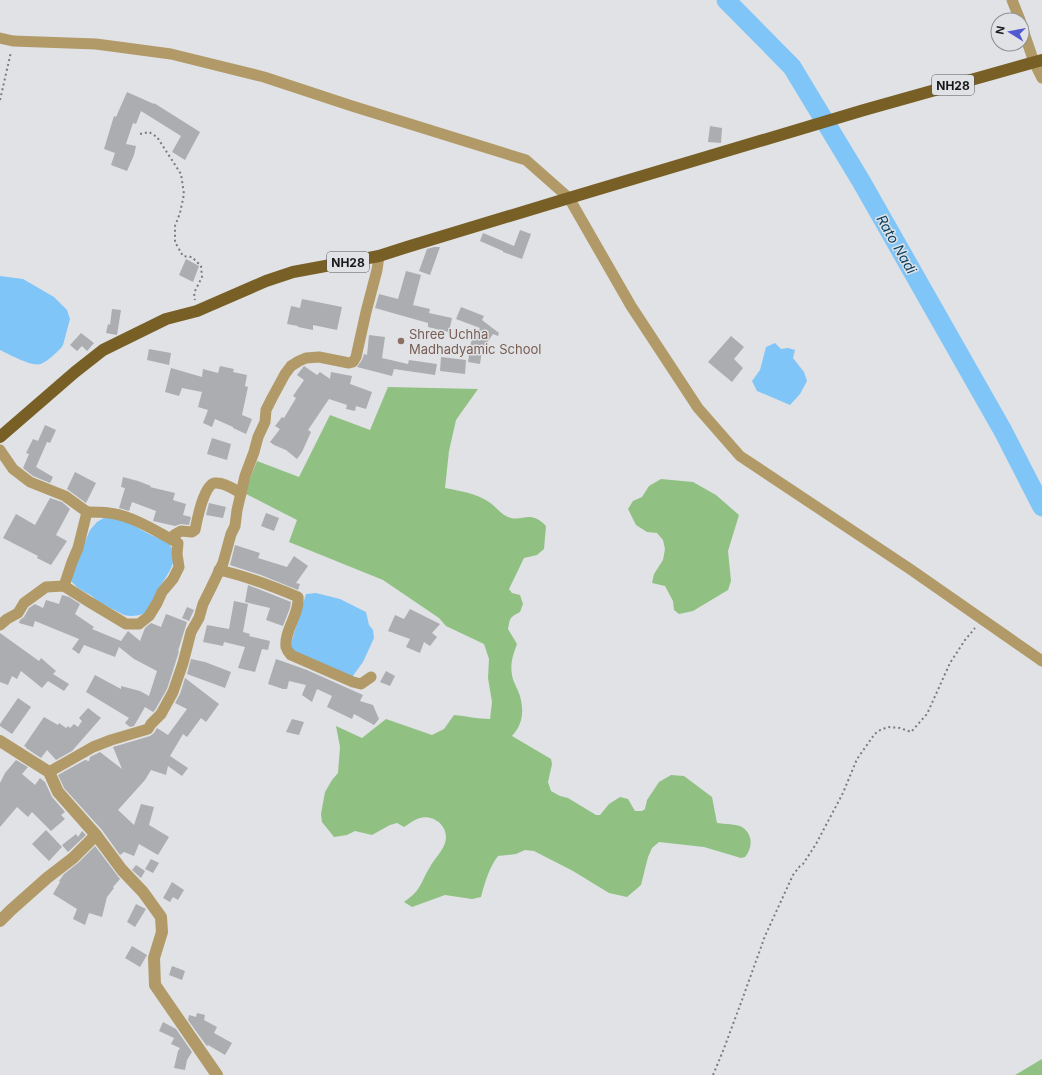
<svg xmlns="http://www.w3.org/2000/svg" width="1042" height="1075" font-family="Inter,sans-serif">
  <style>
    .forest { fill: #90c183 }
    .water { fill: #7fc5f8 }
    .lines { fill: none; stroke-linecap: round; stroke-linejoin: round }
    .river { stroke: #7fc5f8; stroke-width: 19 }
    .building { fill: #acadb0 }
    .path { stroke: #7a7b7d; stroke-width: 2; stroke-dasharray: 2 3; stroke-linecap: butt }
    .minor { stroke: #b19a67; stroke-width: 11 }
    .tertiary { stroke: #b19a67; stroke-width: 12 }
    .primary { stroke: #785f25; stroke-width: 12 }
    .education-dot { fill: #8d6e63; stroke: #e0e2e5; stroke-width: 1.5 }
    .labels { text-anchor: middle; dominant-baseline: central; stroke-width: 3; stroke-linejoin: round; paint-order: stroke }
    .shield { fill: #e0e2e5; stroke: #555557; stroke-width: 1 }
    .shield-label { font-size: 12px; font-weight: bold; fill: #19191a }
    .education-label { font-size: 13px; fill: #785e54; stroke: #e0e2e5; text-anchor: start }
    .water-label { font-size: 14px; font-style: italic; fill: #0d4466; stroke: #e0e2e5 }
  </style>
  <rect width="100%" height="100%" fill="#e0e2e5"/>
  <g class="forest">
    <path d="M 388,387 L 478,389 L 456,420 L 449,451 L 445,488 C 460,491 476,493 489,502 C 495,506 500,513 506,516 C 522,524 529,508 546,526 L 544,549 L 537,555 L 524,558 L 509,589 L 512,593 L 520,595 L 523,604 L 520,612 C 510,617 510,618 508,629 L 517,644 C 513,655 510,663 512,675 C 513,682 518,689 520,696 C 524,711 523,724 512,736 L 551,759 L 552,764 L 548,782 L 551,791 L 560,796 L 568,798 L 596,815 L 600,815 L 609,804 L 620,797 L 628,799 L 635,811 L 642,811 L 645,809 L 647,800 L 659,782 L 671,775 L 684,776 L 712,797 L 717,823 C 724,824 737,824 742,827 C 753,834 753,848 745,857 L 741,858 L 704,847 L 659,842 L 652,848 L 648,857 L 641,885 L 627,897 L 609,893 L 573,871 L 534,851 L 525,850 L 516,854 L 498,856 C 489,868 485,882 481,897 L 472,899 L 445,895 L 412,907 L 404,902 C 409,898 415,894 418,889 C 423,882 425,874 430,867 C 434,859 442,852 445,843 C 450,828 435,814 420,818 C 415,819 409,824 404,827 L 397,823 L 390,825 L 372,835 L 355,831 L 347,835 L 334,837 L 322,822 L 321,814 L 325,792 L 332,780 L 338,773 L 340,747 L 336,726 L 362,738 L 386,719 L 432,735 L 444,729 L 454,715 C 466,716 478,719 490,719 L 492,702 L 488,678 L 489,659 L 484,644 L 446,626 L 439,618 L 383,580 L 289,542 L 297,520 L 244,493 L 257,461 L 299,477 L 330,415 L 370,430 Z"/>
    <path d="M 661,479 L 693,482 L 716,495 L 739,515 L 728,551 L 731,581 L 728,590 L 693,611 L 679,614 L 674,610 L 673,601 L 665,586 L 652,583 L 654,574 L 663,560 L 665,549 L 663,540 L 657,533 L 647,532 L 636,525 L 628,509 L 633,501 L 642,497 L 649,486 Z"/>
    <path d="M 1042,1059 L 1042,1075 L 1015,1075 Z"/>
  </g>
  <g class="water">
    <path d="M 0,276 L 23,279 L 54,297 L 67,310 L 70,319 L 63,345 L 61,348 C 55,354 49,360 41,364 C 31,367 9,354 0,350 Z"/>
    <path d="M 775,343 L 781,349 L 788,348 L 795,350 L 793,358 L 804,372 L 807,381 L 800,394 L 790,405 L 757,391 L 752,381 L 760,370 L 766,347 Z"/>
    <path d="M 107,516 C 115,519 125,521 133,525 C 138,528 143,531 149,534 C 157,538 167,540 172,548 C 181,562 161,582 155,595 C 153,599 153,605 150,609 C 144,616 132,617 124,615 L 97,601 L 92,596 L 78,588 L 69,579 L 90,530 L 97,522 Z"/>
    <path d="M 316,593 L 340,599 L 366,612 L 369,625 L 373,630 L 374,638 L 363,662 L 352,677 L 289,650 L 306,594 Z"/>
  </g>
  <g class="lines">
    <path class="river" d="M 726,0 L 792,67 L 861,181 L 1003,431 L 1042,507"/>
  </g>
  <g class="building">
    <path d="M 127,92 L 154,104 L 154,103 L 200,132 L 185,160 L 172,152 L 181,136 L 141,111 L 136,124 L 133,123 L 126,144 L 136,146 L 134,155 L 127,171 L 111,165 L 115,153 L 104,149 L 114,116 L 116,117 Z"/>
    <path d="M 710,126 L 722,128 L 721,143 L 708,142 Z"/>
    <path d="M 520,230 L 531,234 L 522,259 L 503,252 L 503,251 L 480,241 L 483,233 L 514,246 Z"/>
    <path d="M 434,247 L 440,247 L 430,275 L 419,271 L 427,249 Z"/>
    <path d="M 186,259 L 199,266 L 193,282 L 179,275 Z"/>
    <path d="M 406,271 L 421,275 L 413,305 L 430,309 L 429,313 L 452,318 L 449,332 L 428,327 L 428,323 L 375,308 L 379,294 L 398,299 Z"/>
    <path d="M 302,299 L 342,307 L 337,330 L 313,325 L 313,330 L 298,327 L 298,326 L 287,324 L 291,306 L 300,308 Z"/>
    <path d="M 461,307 L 484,316 L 482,320 L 499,333 L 498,336 L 493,334 L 482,350 L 480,364 L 468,362 L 471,342 L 480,328 L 456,319 Z"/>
    <path d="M 112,309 L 121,310 L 117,335 L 106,333 L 108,324 L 110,325 Z"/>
    <path d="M 81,333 L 94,343 L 87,351 L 82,346 L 77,351 L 70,345 Z"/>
    <path d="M 369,335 L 385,337 L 382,358 L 408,364 L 409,360 L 437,364 L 435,375 L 394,369 L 392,376 L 357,367 L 362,360 L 364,354 L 367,355 Z"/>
    <path d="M 731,336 L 744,347 L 734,359 L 743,368 L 732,382 L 708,362 Z"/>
    <path d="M 149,349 L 171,353 L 169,365 L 147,360 Z"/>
    <path d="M 441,357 L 466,360 L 465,374 L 440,371 Z"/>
    <path d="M 220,366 L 234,369 L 233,372 L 247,375 L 245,386 L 248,387 L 242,415 L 252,419 L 246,434 L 233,428 L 233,427 L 215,419 L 212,427 L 203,423 L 208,410 L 198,407 L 202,392 L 182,388 L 179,396 L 165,392 L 171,368 L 202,377 L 203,369 L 218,373 Z"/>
    <path d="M 304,366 L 317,375 L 320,372 L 330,379 L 331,372 L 352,376 L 350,384 L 372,392 L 366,409 L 356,406 L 355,411 L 346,409 L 347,405 L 329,399 L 308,430 L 311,432 L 302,452 L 297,459 L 286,450 L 274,445 L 270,442 L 280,429 L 275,426 L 282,417 L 284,418 L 296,398 L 293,396 L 304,380 L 297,375 Z"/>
    <path d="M 45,425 L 56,430 L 50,443 L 47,442 L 36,467 L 53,477 L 50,483 L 33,476 L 23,468 L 29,454 L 26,453 L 33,439 L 38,441 Z"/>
    <path d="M 212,438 L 231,444 L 227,460 L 207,454 Z"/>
    <path d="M 75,472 L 96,483 L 86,503 L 67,489 Z"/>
    <path d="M 123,477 L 138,481 L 151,486 L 150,487 L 175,493 L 173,500 L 186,504 L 183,515 L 191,517 L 189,525 L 181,524 L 175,526 L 153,521 L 156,511 L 132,502 L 129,511 L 119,508 L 125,488 L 121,487 Z"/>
    <path d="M 50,498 L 62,502 L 70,509 L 56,535 L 67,541 L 51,565 L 37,558 L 38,556 L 3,538 L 16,514 L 35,525 Z"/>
    <path d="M 209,503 L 226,507 L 223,518 L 206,515 Z"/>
    <path d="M 266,513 L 279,518 L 274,531 L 261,526 Z"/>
    <path d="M 235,545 L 260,553 L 258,558 L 287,567 L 294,556 L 308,566 L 296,583 L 300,584 L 298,590 L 261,575 L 230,565 Z"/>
    <path d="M 248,585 L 291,602 L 290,608 L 283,626 L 266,620 L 270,608 L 245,602 Z"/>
    <path d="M 62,595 L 69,597 L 80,604 L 75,614 L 94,627 L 92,629 L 121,641 L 128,631 L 140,641 L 145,628 L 151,623 L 161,627 L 166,614 L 187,622 L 178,651 L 179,651 L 176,661 L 167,689 L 155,710 L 153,712 L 145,707 L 134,726 L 130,727 L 125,723 L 129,718 L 86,692 L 95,675 L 121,689 L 121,686 L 140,691 L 149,696 L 157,671 L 134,659 L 119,647 L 115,657 L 84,645 L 79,654 L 72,649 L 79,639 L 35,621 L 33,627 L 19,623 L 20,620 L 24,617 L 29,608 L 35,604 L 43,608 L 46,600 L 59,604 Z"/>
    <path d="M 234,601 L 248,604 L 243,632 L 250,634 L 249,636 L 270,641 L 268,650 L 262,649 L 255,672 L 238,668 L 245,647 L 224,642 L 223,646 L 203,642 L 207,625 L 229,629 Z"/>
    <path d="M 187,607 L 194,610 L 189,621 L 182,618 Z"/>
    <path d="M 410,609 L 440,624 L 432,633 L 437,637 L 430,646 L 424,642 L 420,653 L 406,647 L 410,639 L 388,631 L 395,615 L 404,619 Z"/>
    <path d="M 0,633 L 39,661 L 41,658 L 56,671 L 53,674 L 69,684 L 64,691 L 48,681 L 42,688 L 21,671 L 17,679 L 12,676 L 8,685 L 0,682 Z"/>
    <path d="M 191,659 L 205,662 L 231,672 L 225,688 L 187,674 Z"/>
    <path d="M 276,659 L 307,670 L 363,695 L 360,701 L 373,705 L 379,719 L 374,725 L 354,714 L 352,719 L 327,707 L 332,696 L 317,689 L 312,702 L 302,695 L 306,685 L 289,681 L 287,689 L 283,689 L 268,684 Z"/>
    <path d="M 386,671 L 395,676 L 390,686 L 380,682 Z"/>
    <path d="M 185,678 L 219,704 L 206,722 L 201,718 L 187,737 L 183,734 L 170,756 L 188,768 L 182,776 L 168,766 L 166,775 L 151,770 L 145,780 L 118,810 L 134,825 L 141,804 L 154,807 L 149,825 L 169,837 L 158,855 L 139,844 L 134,856 L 124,852 L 120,855 L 102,830 L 64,788 L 58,775 L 85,760 L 89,761 L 90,757 L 100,752 L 122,769 L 113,747 L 150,736 L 154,733 L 157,728 L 168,735 L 187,709 L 175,703 L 180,694 Z"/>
    <path d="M 18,698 L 31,707 L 12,734 L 0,726 L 0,724 Z"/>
    <path d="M 88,708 L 101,718 L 72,751 L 56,760 L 47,750 L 41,758 L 26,748 L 26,747 L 24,746 L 44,717 L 58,725 L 59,723 L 66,728 L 68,726 L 70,728 L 74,724 L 78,727 L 82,721 L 79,718 Z"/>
    <path d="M 292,719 L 304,722 L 299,735 L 286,732 Z"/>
    <path d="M 16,760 L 28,767 L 22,774 L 35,785 L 40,778 L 45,782 L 52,797 L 65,812 L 61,815 L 65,819 L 51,831 L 32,812 L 28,817 L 17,807 L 0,827 L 0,783 L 5,773 Z"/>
    <path d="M 46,830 L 62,847 L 49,861 L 32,844 Z"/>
    <path d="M 82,831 L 86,835 L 68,852 L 62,845 L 76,834 L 78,837 Z"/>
    <path d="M 95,846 L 120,879 L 113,887 L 114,888 L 107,897 L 102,917 L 89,913 L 85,925 L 73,919 L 77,909 L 53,894 L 60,882 L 59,881 L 64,874 L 78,863 Z"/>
    <path d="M 151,859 L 159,863 L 153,873 L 145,869 Z"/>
    <path d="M 136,865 L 145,871 L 141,878 L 132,870 Z"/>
    <path d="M 172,882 L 184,890 L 178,900 L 173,897 L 170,902 L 163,898 Z"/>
    <path d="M 136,904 L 146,909 L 135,927 L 127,922 Z"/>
    <path d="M 132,946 L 147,955 L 140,967 L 125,958 Z"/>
    <path d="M 172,966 L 185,971 L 182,980 L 169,975 Z"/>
    <path d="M 197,1013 L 205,1015 L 204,1020 L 217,1027 L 214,1033 L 232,1043 L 225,1055 L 208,1045 L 207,1046 L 206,1045 L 188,1020 L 189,1015 L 196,1017 Z"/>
    <path d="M 163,1022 L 176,1029 L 192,1052 L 187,1060 L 185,1070 L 174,1068 L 178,1051 L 180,1048 L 171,1044 L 174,1038 L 159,1031 Z"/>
  </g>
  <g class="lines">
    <g class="path">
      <path d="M 0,100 L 11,52"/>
      <path d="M 140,134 L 149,132 L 157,137 L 181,174 L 184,194 L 180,213 L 175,226 L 175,242 L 183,256 L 192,257 L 201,266 L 202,277 L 194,293 L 195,300"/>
      <path d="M 713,1075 L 723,1051 L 742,1000 L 765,936 L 793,875 L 800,866 L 803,864 L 816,844 L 843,793 L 857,759 L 874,735 L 878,731 L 888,727 L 900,728 L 911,732 L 927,714 L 950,663 L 965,640 L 975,628"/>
    </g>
    <g class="minor">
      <path d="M 1012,0 L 1020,20"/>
      <path d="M 1022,27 L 1034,62 L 1042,78"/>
      <path d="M 0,38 L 13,41 L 96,44 L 171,54 L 264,77 L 352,106 L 526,160 L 569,198 L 631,306 L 698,408 L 740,456 L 910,569 L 1042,661"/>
      <path d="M 0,450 L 13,469 L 30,482 L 65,496 L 87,512 L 78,548 L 72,562 L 64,586 L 46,587 L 24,603 L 18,613 L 7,619 L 0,625"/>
      <path d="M 172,540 L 174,535 L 181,531 L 192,532 L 195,530 C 197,520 204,484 215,483 C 224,482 233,489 241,493"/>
      <path d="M 219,570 C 246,576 272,586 298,597 C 300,614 284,630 286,647 C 287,650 289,653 291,655 L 353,682 L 361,684 L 371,677"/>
      <path d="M 64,586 L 91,603 L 126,624 L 139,624 L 149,616 L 157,603 L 162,592 L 173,579 L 179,567 L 177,554 L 178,543 C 158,532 131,515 109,513 C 102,512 94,512 87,512"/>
      <path d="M 49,772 L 93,747 L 111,740 L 148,729 L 151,724 L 161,714 L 173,692 L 183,663 L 191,632 L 199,618 L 203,604 L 210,590 L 223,563 L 231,534 L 235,526 L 237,510 L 245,476 L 254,452 L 258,437 L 265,422 L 266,410 L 272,398 L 285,374 L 291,366 L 299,361 L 306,358 L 319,357 L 349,363 L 353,362 L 356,357 L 366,312 L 377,270 L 379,256"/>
    </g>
    <g class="tertiary">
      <path d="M 0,741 L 49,772 L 58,792 L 96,835 L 122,870 L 143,892 L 161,917 L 162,932 L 154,958 L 155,985 L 217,1075"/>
      <path d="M 0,921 L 11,910 L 47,878 L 73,858 L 96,835"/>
    </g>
    <path class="primary" d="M 0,437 L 75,372 L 103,350 L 166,319 L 197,311 L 266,281 L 293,272 L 379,256 L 407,247 L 569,198 L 864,110 L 1042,60"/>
  </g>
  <circle class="education-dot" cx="401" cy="341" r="4"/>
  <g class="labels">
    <g class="shield">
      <rect x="932" y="75" width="42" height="20" rx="3"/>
      <rect x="327" y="252" width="42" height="20" rx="3"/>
    </g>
    <g class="shield-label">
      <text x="953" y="85">NH28</text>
      <text x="348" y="262">NH28</text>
    </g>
    <g class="education-label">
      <text x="409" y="334">Shree Uchha<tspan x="409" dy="15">Madhadyamic School</tspan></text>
    </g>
    <g class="water-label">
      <text transform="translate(897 244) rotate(60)">Rato Nadi</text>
    </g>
  </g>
  <g transform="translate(1010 32) rotate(281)"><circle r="19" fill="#e0e2e5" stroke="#909294"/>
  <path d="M0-3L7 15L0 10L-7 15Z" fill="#515ad1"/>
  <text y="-6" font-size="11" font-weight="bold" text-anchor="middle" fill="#19191a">N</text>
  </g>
</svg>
